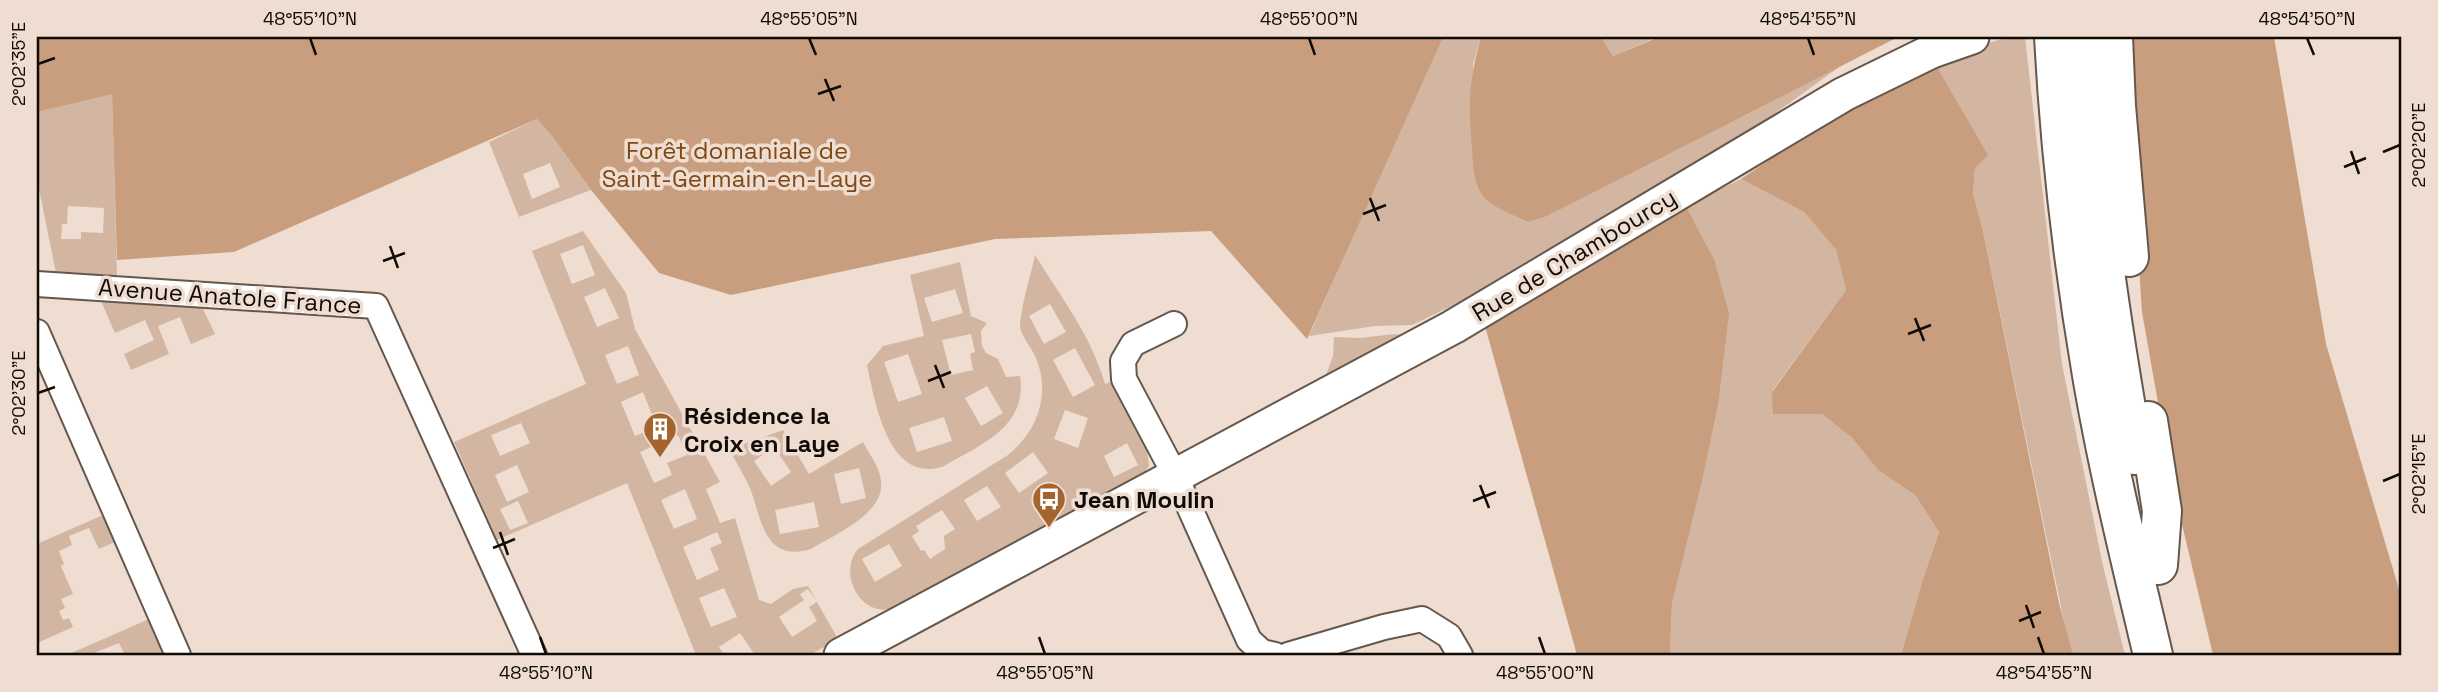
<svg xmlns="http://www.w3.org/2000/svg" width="2438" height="692" font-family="'Space Grotesk',sans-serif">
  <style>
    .green { fill: #d2b6a1; fill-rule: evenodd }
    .forest { fill: #c99e7e }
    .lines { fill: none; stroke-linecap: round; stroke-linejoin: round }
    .street-casing { stroke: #65574c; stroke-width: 28 }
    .secondary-casing { stroke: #65574c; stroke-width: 37 }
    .highway-casing { stroke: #65574c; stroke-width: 42 }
    .street { stroke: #fff; stroke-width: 24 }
    .secondary { stroke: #fff; stroke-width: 33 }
    .highway { stroke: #fff; stroke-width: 38 }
    .ticks { fill: none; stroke: #100b07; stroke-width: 2.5 }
    .labels { text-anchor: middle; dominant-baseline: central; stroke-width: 7; stroke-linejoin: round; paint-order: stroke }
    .park-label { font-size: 24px; fill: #7f4815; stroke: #eeddd0 }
    .street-label { font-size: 24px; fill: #100b07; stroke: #eeddd0 }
    .poi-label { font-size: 24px; font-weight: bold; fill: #100b07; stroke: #eeddd0; text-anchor: start }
    .neatline { fill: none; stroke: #100b07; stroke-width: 2.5 }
    .ticks-label { font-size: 18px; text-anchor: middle; fill: #100b07 }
  </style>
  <rect width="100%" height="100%" fill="#eeddd0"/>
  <g class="green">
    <path d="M 1440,37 L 1481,37 L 1473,64 L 1483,197 L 1507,212 L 1528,222 L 1547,215 L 1842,65 L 1723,151 L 1464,300 L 1412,325 L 1375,326 L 1309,336 Z"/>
    <path d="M 1601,37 L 1657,37 L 1613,56 Z"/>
    <path d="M 2007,37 L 2025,37 L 2062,364 L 2103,566 L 2125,655 L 2071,655 L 1983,231 L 1973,193 L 1975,168 L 1934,62 Z"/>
    <path d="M 112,93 L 117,276 L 56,273 L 37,179 L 37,112 ZM 68,206 L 104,208 L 103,233 L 81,232 L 81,239 L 61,239 L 62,224 L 67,224 Z"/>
    <path d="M 537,119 L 552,136 L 591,190 L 519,217 L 489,142 ZM 550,163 L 560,187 L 532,199 L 523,174 Z"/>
    <path d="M 1741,179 L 1804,212 L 1836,250 L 1846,290 L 1772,391 L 1822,414 L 1852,438 L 1878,470 L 1915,495 L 1939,532 L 1922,582 L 1901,655 L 1670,655 L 1672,604 L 1700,490 L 1714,259 L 1686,206 Z"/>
    <path d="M 583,231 L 626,293 L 635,329 L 720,482 L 706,489 L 720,523 L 735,518 L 759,600 L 771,604 L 793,589 L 808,586 L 838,639 L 810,655 L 755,655 L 740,633 L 719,647 L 724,655 L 696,655 L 627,483 L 497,540 L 454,442 L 586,384 L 532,251 ZM 583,245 L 595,275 L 572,284 L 560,254 ZM 605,288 L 619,318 L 597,327 L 584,297 ZM 628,346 L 639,375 L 617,384 L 605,355 ZM 643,392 L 657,427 L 635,436 L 621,402 ZM 521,423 L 530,443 L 500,456 L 491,435 ZM 678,435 L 687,455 L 667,463 L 672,475 L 654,483 L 640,452 ZM 517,465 L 529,492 L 507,502 L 495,475 ZM 685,489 L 697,519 L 674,529 L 661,500 ZM 518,501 L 528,523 L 510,530 L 500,509 ZM 717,532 L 722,543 L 710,548 L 719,570 L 697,580 L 683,547 ZM 724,588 L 737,617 L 711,627 L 699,598 ZM 808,589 L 817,602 L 809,607 L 817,621 L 792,637 L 779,617 L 804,600 L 800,594 Z"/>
    <path d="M 1035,255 C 1061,297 1092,337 1105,384 L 1111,382 L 1147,451 L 1149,466 L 1142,476 L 892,609 C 859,616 838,573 858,549 L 1008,455 C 1039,430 1052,391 1034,354 C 1030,346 1020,334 1020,325 C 1022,302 1030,278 1035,255 ZM 1050,304 L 1066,332 L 1044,344 L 1029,316 ZM 1075,348 L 1095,385 L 1073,397 L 1053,360 ZM 1065,410 L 1088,418 L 1078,448 L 1054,439 ZM 1127,443 L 1138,465 L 1114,477 L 1104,456 ZM 1033,452 L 1048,473 L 1019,493 L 1005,473 ZM 987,486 L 1001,507 L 977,521 L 964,500 ZM 942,510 L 955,529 L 944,536 L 945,549 L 930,559 L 924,550 L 921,551 L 912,536 L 919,531 L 916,526 ZM 889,544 L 902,566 L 875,582 L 862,559 Z"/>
    <path d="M 960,262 L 971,316 L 987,323 L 981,331 L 982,346 L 986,353 L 998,359 L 1006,377 L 1020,376 C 1028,428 979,445 942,467 C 888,483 875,402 867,365 L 883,346 L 924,336 L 910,275 ZM 955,289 L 963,313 L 932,322 L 924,298 ZM 971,334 L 975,352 L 970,354 L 973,370 L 951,375 L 942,340 ZM 908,354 L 922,394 L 898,402 L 884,362 ZM 987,386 L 1003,413 L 981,426 L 965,398 ZM 944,417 L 952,441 L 917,452 L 909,428 Z"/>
    <path d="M 101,301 L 202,307 L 215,334 L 191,344 L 180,317 L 158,326 L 169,354 L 131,370 L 124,354 L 154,340 L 145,320 L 115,333 Z"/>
    <path d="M 1394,334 L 1404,335 L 1325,378 L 1333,356 L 1334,337 L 1360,338 Z"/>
    <path d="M 783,430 L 809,474 L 863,442 C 869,454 880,467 881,481 C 885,514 835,534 811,549 C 764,563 762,520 750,488 C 744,475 736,462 729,449 ZM 774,447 L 791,472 L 771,486 L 754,461 ZM 859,468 L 866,498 L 841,504 L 834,474 ZM 814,502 L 819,527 L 780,534 L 775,510 Z"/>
    <path d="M 103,515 L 115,542 L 99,549 L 89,528 L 69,536 L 72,545 L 59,551 L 64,564 L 61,566 L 73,594 L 61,599 L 65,608 L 59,611 L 63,620 L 69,618 L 73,627 L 37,643 L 37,544 Z"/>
    <path d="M 149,619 L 165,655 L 125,655 L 119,643 L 94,653 L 94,655 L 67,655 Z"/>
  </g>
  <g class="forest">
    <path d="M 37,37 L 1443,37 L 1307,339 L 1211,231 L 995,239 L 731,295 L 659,273 L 591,190 L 552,136 L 537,119 L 234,252 L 117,260 L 112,94 L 37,112 Z"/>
    <path d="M 1481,37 L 1601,37 L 1613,56 L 1659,37 L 1898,37 L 1547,216 L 1528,222 C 1516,216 1489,206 1482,195 C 1473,181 1473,164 1472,148 C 1468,104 1469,80 1481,37 Z"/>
    <path d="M 2124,37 L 2274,37 L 2326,344 L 2401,596 L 2401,655 L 2213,655 L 2172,482 L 2142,312 Z"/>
    <path d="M 1934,62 L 1988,155 L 1975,168 L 1973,193 L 1983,231 L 2059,603 L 2073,655 L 1901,655 L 1922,582 L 1939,532 L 1915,495 L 1878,470 L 1852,438 L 1822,414 L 1773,414 L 1772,392 L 1846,290 L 1836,250 L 1804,212 L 1741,179 L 1844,110 Z"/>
    <path d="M 1686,206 L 1714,259 L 1729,313 L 1718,405 L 1700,490 L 1672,604 L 1670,655 L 1577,655 L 1483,319 Z"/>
  </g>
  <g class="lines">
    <g class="street-casing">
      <g id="street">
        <path d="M 37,284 L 376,306 L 534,655"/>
        <path d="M 1174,324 L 1133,344 L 1123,361 L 1124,379 L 1175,475 L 1249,640 L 1262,652 L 1275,655"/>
        <path d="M 37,332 L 178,655"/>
        <path d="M 1288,655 L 1384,627 L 1422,619 L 1449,636 L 1460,655"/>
      </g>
    </g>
    <g class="secondary-casing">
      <path id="secondary" d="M 841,655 L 1453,327 L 1844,94 L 1932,51 L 1972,37"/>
    </g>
    <g class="highway-casing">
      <g id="highway">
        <path d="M 2054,37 C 2060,150 2073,263 2092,375 C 2108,469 2131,562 2153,655"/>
        <path d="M 2082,37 C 2089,177 2110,317 2134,455"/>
        <path d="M 2113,37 L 2116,106 L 2129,257"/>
        <path d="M 2148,421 L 2162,511 L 2158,565"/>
      </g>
    </g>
    <use href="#street" class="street"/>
    <use href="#secondary" class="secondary"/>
    <use href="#highway" class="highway"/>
  </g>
  <path class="ticks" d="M 310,38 L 316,55M 809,38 L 816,55M 1309,38 L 1315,55M 1808,38 L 1814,55M 2307,38 L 2314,55M 38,64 L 55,58M 825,79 L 834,101M 818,94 L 841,86M 2351,151 L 2359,174M 2383,152 L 2400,145M 2344,167 L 2366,158M 1370,198 L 1379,221M 1363,214 L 1386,205M 390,246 L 398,268M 383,261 L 405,253M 1915,318 L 1924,341M 1908,334 L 1931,325M 935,365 L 944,388M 928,381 L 951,372M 38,393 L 55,387M 2383,481 L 2400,474M 1480,485 L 1489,508M 1473,501 L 1496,492M 500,532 L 508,555M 493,548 L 515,539M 2026,605 L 2034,628M 2019,621 L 2041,612M 540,637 L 546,654M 1039,637 L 1045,654M 1539,637 L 1545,654M 2038,637 L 2044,654"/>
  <defs>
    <g id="building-pin" transform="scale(1.75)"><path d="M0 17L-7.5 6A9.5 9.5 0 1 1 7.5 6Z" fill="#a4642d" stroke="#eeddd0"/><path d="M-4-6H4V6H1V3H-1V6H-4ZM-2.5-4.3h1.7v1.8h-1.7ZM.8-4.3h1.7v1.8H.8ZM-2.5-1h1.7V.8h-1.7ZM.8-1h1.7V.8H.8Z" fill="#fff"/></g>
    <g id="bus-pin" transform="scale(1.75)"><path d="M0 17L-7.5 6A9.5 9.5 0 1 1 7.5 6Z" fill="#a4642d" stroke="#eeddd0"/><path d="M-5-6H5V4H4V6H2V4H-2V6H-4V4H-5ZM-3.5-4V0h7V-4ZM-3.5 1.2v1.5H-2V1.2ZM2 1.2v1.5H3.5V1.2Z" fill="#fff"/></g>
  </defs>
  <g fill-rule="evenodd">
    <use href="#building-pin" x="660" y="429"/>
    <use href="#bus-pin" x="1049" y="499"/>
  </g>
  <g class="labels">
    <g class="park-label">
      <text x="737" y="150">Forêt domaniale de<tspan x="737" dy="28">Saint-Germain-en-Laye</tspan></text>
    </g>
    <g class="street-label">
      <text transform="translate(1574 255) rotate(-31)">Rue de Chambourcy</text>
      <text transform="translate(230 296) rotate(4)">Avenue Anatole France</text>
    </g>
    <g class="poi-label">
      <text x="684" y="415">Résidence la<tspan x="684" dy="28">Croix en Laye</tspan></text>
      <text x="1074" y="499">Jean Moulin</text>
    </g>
  </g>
  <rect width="2438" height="692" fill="none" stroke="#eeddd0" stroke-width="77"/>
  <rect x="38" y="38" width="2362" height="616" class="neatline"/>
  <g class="ticks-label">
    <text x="310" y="25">48°55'10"N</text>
    <text x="809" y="25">48°55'05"N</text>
    <text x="1309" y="25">48°55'00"N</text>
    <text x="1808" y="25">48°54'55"N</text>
    <text x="2307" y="25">48°54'50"N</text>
    <text transform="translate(19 64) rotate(-90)" y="6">2°02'35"E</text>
    <text transform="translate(2419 145) rotate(-90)" y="6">2°02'20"E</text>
    <text transform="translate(19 393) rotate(-90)" y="6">2°02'30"E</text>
    <text transform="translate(2419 474) rotate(-90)" y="6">2°02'15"E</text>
    <text x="546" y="679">48°55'10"N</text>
    <text x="1045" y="679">48°55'05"N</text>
    <text x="1545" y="679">48°55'00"N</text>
    <text x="2044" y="679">48°54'55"N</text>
  </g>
</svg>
